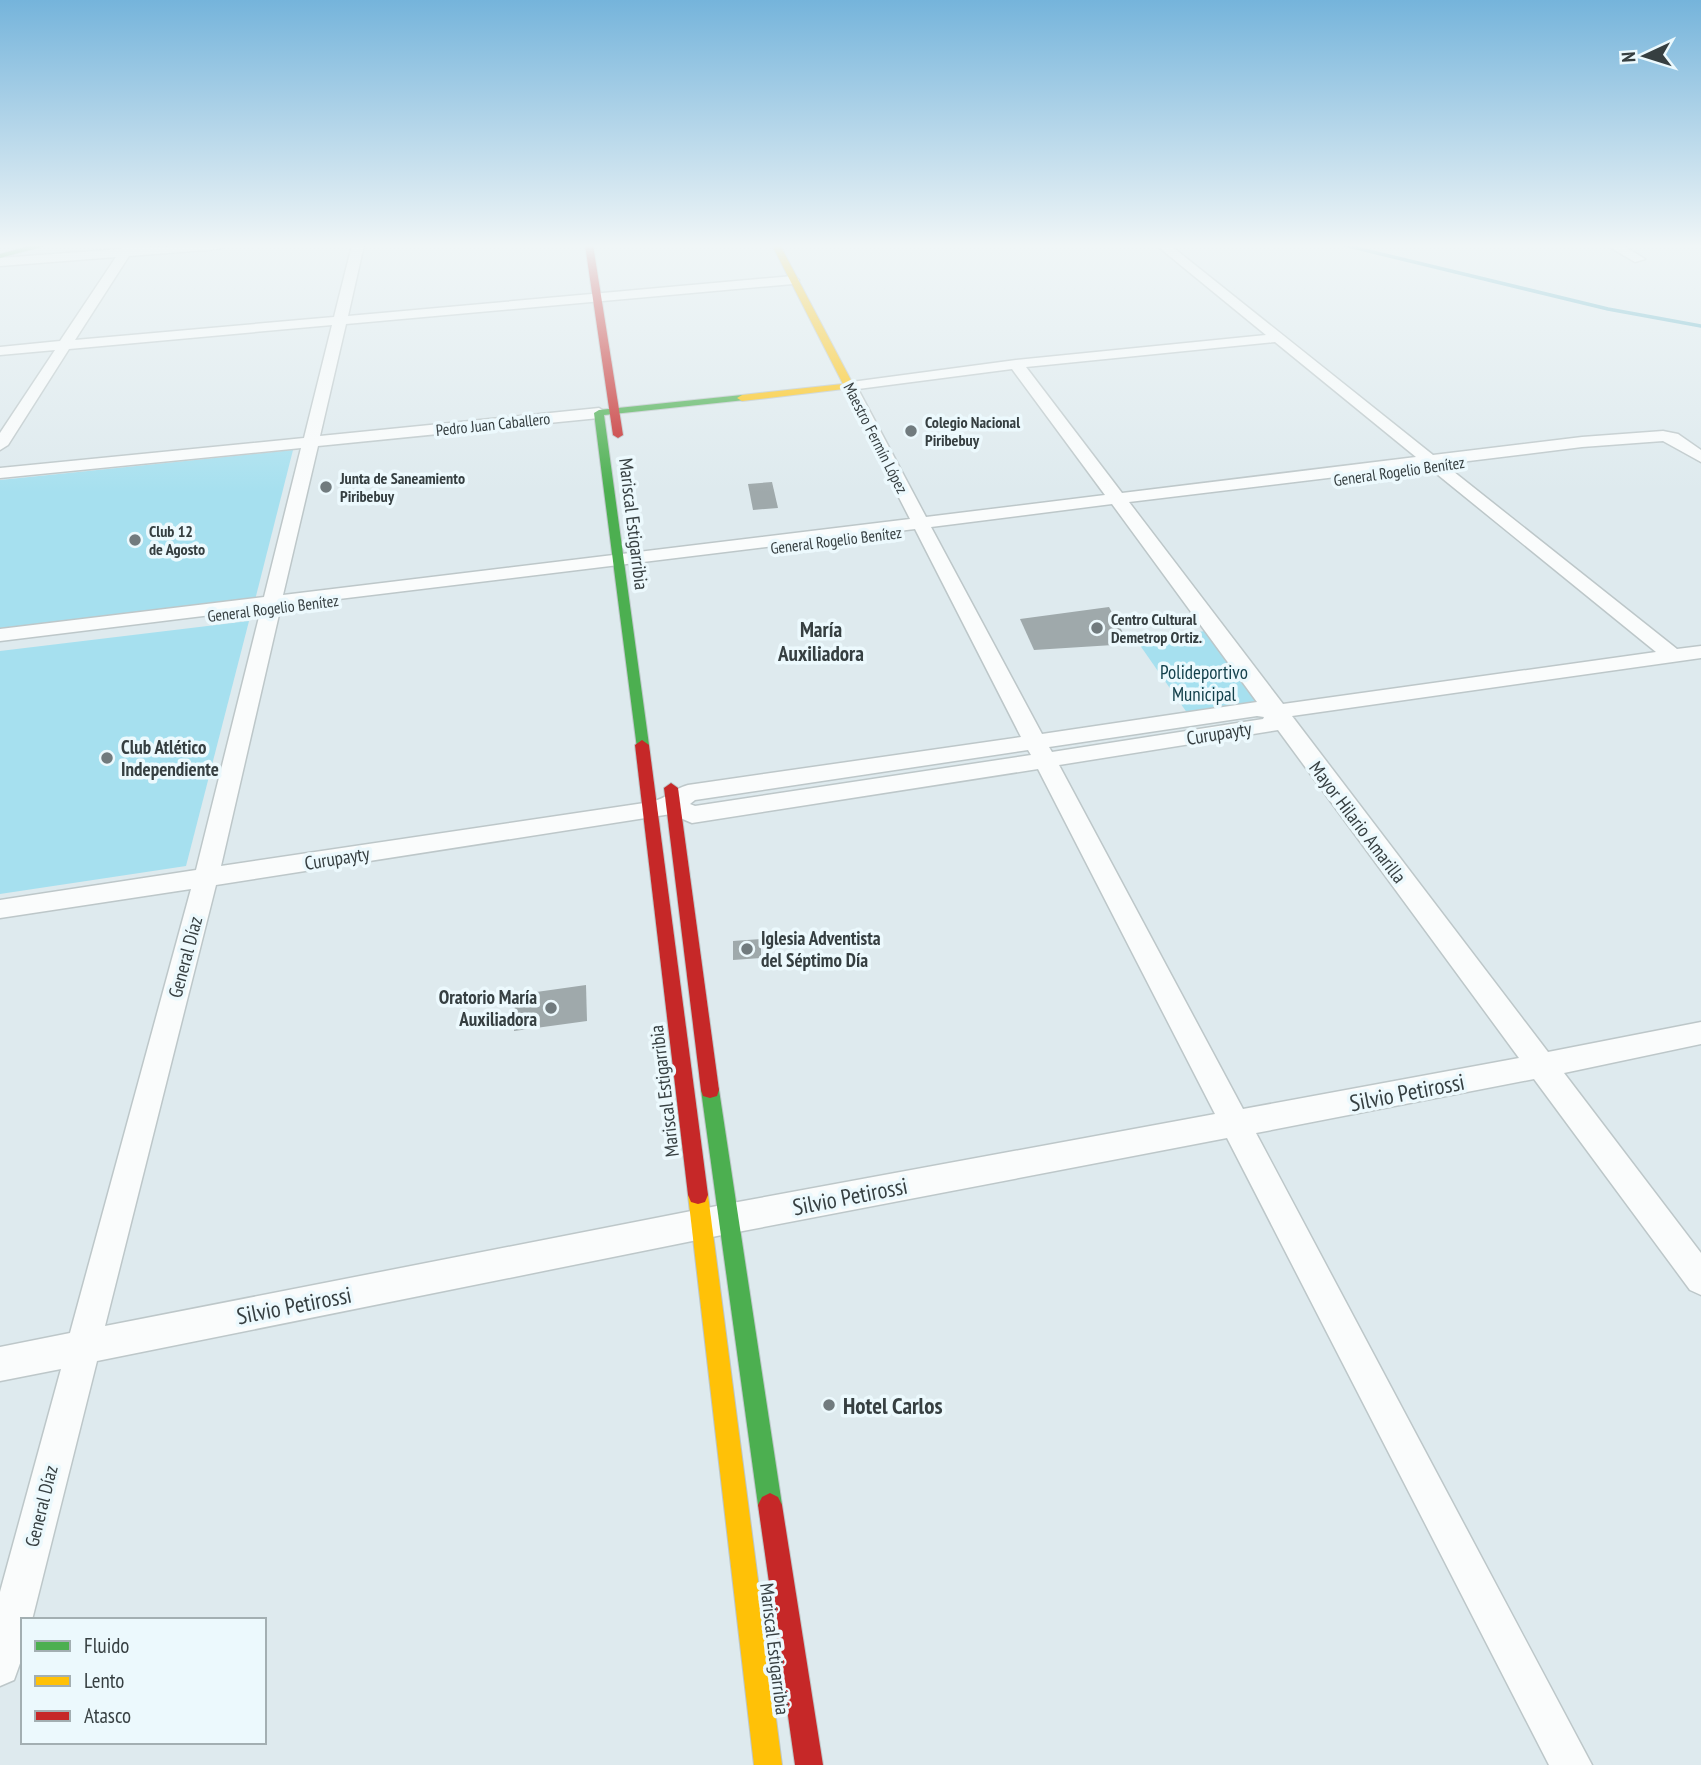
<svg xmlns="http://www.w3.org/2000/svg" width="1701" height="1765" font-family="'PT Sans Narrow',sans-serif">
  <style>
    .green { fill: #a6e0ef }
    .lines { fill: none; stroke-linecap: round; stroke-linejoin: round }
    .stream { stroke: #68b5c8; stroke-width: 3.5 }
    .building { fill: #9fa9ab }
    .street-casing { stroke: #bdc7c9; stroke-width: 3 }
    .fast-casing { stroke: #bdc7c9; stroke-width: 2 }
    .slow-casing { stroke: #bdc7c9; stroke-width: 2 }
    .jam-casing { stroke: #bdc7c9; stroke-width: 2 }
    .street { fill: #fafcfc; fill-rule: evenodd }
    .fast { fill: #4caf50; fill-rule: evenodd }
    .slow { fill: #ffc107; fill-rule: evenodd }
    .jam { fill: #c62828; fill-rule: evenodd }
    .poi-dot { fill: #717b7e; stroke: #ecf9fd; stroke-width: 2.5 }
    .labels { text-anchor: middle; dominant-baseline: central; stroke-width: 7; stroke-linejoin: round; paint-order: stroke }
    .far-poi-label { font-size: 16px; font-weight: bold; fill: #363f41; stroke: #ecf9fd; text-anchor: start }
    .far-street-label { font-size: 16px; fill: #363f41; stroke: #ecf9fd }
    .street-label { font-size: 19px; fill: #363f41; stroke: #ecf9fd }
    .park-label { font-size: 19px; fill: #14414c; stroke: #ecf9fd }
    .poi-label { font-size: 19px; font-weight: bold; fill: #363f41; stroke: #ecf9fd; text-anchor: start }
    .neighbourhood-label { font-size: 21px; font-weight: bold; fill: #363f41; stroke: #ecf9fd }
    .near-street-label { font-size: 23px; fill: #363f41; stroke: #ecf9fd }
    .near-poi-label { font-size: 23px; font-weight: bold; fill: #363f41; stroke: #ecf9fd; text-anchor: start }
  </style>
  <rect width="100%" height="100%" fill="#deeaee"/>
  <g class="green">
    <path d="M 293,450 L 255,600 L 0,628 L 0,480 Z"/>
    <path d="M 249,621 L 186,866 L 0,894 L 0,651 Z"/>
    <path d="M 1205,631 L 1261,705 L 1190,717 L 1137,641 Z"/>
  </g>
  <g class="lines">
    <path class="stream" d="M 1344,245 L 1608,309 L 1701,326"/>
  </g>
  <g class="building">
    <path d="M 772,482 L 778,508 L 753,510 L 748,484 Z"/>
    <path d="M 1109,607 L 1129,644 L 1034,650 L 1020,619 Z"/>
    <path d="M 761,939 L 761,958 L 733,960 L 733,941 Z"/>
    <path d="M 586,985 L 587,1021 L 514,1031 L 515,995 Z"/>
  </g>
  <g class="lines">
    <g class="street-casing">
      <g id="street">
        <path d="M 124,245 L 136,245 L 134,248 L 225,245 L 219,249 L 129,256 L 75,340 L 334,317 L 352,245 L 364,245 L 348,316 L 793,276 L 799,280 L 793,284 L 346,324 L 320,436 L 599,408 L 607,413 L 599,418 L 318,446 L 283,595 L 910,519 L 842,386 L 844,383 L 1016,360 L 1266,335 L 1156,245 L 1170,245 L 1433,455 L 1582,437 L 1663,431 L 1678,434 L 1701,450 L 1701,462 L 1663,441 L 1582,447 L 1444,464 L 1677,649 L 1701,646 L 1701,658 L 1292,716 L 1548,1052 L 1701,1022 L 1701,1044 L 1564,1073 L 1701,1253 L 1701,1295 L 1690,1290 L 1534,1079 L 1256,1133 L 1592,1765 L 1549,1765 L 1227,1138 L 727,1234 L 97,1361 L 32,1620 L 23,1620 L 23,1655 L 14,1680 L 0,1686 L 0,1592 L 61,1369 L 0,1381 L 0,1347 L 70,1333 L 191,889 L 0,918 L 0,900 L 196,870 L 261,609 L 0,641 L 0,629 L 264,597 L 301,448 L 0,478 L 0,468 L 304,438 L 332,325 L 69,349 L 8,445 L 0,450 L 0,433 L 55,350 L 0,355 L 0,347 L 60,341 L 116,257 L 0,266 L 0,258 L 121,249 ZM 1275,342 L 1416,457 L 1122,493 L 1026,367 ZM 1012,369 L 1105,495 L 926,517 L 858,389 ZM 1427,466 L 1656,652 L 1283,704 L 1129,502 ZM 1112,504 L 1257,702 L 1042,734 L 931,527 ZM 915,529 L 1021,737 L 688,785 C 673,789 668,798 651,802 L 221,866 L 281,606 ZM 1257,716 L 1264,717 L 1263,719 L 1052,752 L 1049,747 ZM 1278,730 L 1519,1058 L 1243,1109 L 1059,765 ZM 1028,750 L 1031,755 L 695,806 L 690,804 L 695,800 ZM 1038,769 L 1215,1114 L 727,1204 L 105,1326 L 216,885 L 671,814 L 692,823 Z"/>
        <path d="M 1606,245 L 1622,245 L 1645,259 L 1635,262 Z"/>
      </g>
    </g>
    <g class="fast-casing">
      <g id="fast">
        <path d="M 33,245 L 48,245 L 0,258 L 0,254 Z"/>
        <path d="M 742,395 L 745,396 L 745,400 L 604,415 L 649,745 L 642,750 L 637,748 L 594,413 L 599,410 Z"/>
        <path d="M 710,1082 L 717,1084 L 719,1090 L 782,1505 L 778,1513 L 770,1517 L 762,1513 L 758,1505 L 701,1090 L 703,1084 Z"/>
      </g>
    </g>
    <g class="slow-casing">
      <g id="slow">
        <path d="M 772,245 L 780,245 L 854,386 L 852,388 L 742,401 L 737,398 L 742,395 L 843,384 Z"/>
        <path d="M 698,1186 L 705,1188 L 708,1195 L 782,1765 L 754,1765 L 688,1195 L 691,1188 Z"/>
      </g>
    </g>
    <g class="jam-casing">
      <g id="jam">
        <path d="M 585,245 L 593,245 L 623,435 L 618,438 L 613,435 Z"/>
        <path d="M 642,740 L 649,745 L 708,1195 L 705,1202 L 698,1204 L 691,1202 L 688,1195 L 635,745 Z"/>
        <path d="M 671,783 L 678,788 L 719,1090 L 717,1096 L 710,1098 L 703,1096 L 701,1090 L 664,788 Z"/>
        <path d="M 770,1493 L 778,1497 L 782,1505 L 823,1765 L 795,1765 L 758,1505 L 762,1497 Z"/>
      </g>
    </g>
    <use href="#street" class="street"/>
    <use href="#fast" class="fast"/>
    <use href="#slow" class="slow"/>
    <use href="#jam" class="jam"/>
  </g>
  <linearGradient id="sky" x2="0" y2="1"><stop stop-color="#75b4db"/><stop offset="0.5" stop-color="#f0f6f7"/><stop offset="1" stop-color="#f0f6f7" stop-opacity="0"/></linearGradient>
  <rect width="1701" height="492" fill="url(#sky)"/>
  <g class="poi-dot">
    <circle cx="911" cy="431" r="7"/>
    <circle cx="326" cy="487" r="7"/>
    <circle cx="135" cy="540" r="7"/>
    <circle cx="1097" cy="628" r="7"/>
    <circle cx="107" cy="758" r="7"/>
    <circle cx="747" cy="949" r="7"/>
    <circle cx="551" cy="1008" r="7"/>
    <circle cx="829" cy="1405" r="7"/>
  </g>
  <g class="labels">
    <g class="far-poi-label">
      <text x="925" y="422">Colegio Nacional<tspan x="925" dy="18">Piribebuy</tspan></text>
      <text x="340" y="478">Junta de Saneamiento<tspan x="340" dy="18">Piribebuy</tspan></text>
      <text x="149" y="531">Club 12<tspan x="149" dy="18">de Agosto</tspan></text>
      <text x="1111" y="619">Centro Cultural<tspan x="1111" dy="18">Demetrop Ortiz.</tspan></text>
    </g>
    <g class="far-street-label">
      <text transform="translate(493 424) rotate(-6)">Pedro Juan Caballero</text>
      <text transform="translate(876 438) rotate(63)">Maestro Fermín López</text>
      <text transform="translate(1399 471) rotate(-8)">General Rogelio Benítez</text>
      <text transform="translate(836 540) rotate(-7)">General Rogelio Benítez</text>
      <text transform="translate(273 608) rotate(-7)">General Rogelio Benítez</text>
    </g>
    <g class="street-label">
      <text transform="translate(634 524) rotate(83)">Mariscal Estigarribia</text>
      <text transform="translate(1219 733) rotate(-9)">Curupayty</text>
      <text transform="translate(1358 822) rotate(53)">Mayor Hilario Amarilla</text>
      <text transform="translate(337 858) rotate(-9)">Curupayty</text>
      <text transform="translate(185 957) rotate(-75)">General Díaz</text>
      <text transform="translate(664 1091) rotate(-97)">Mariscal Estigarribia</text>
      <text transform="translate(41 1506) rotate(-76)">General Díaz</text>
      <text transform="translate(775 1649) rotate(83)">Mariscal Estigarribia</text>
    </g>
    <g class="park-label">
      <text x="1204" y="672">Polideportivo<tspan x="1204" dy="22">Municipal</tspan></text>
    </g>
    <g class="poi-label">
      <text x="121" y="747">Club Atlético<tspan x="121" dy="22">Independiente</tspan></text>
      <text x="761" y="938">Iglesia Adventista<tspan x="761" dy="22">del Séptimo Día</tspan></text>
      <text x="537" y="997" text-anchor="end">Oratorio María<tspan x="537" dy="22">Auxiliadora</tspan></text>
    </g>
    <g class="neighbourhood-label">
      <text x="821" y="629">María<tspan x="821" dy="24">Auxiliadora</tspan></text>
    </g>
    <g class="near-street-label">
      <text transform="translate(1407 1092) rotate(-11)">Silvio Petirossi</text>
      <text transform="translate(850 1196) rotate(-11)">Silvio Petirossi</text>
      <text transform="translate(294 1305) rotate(-11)">Silvio Petirossi</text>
    </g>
    <g class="near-poi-label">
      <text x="843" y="1405">Hotel Carlos</text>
    </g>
  </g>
  <rect x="21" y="1618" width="245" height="126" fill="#ecf9fd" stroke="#a3afb2" stroke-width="2"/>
  <rect x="35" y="1641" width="35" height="10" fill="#4caf50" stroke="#a3afb2" stroke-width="2"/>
  <text x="84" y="1653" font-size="21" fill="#363f41">Fluido</text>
  <rect x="35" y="1676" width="35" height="10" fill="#ffc107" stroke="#a3afb2" stroke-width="2"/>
  <text x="84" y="1688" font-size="21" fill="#363f41">Lento</text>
  <rect x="35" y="1711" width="35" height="10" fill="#c62828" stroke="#a3afb2" stroke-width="2"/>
  <text x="84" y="1723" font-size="21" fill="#363f41">Atasco</text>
  <g transform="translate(1645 56) rotate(266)" stroke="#ecf9fd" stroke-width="5" paint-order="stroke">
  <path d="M0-5L12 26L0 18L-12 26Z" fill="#363f41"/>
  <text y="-10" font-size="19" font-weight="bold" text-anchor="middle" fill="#363f41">N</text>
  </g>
</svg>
